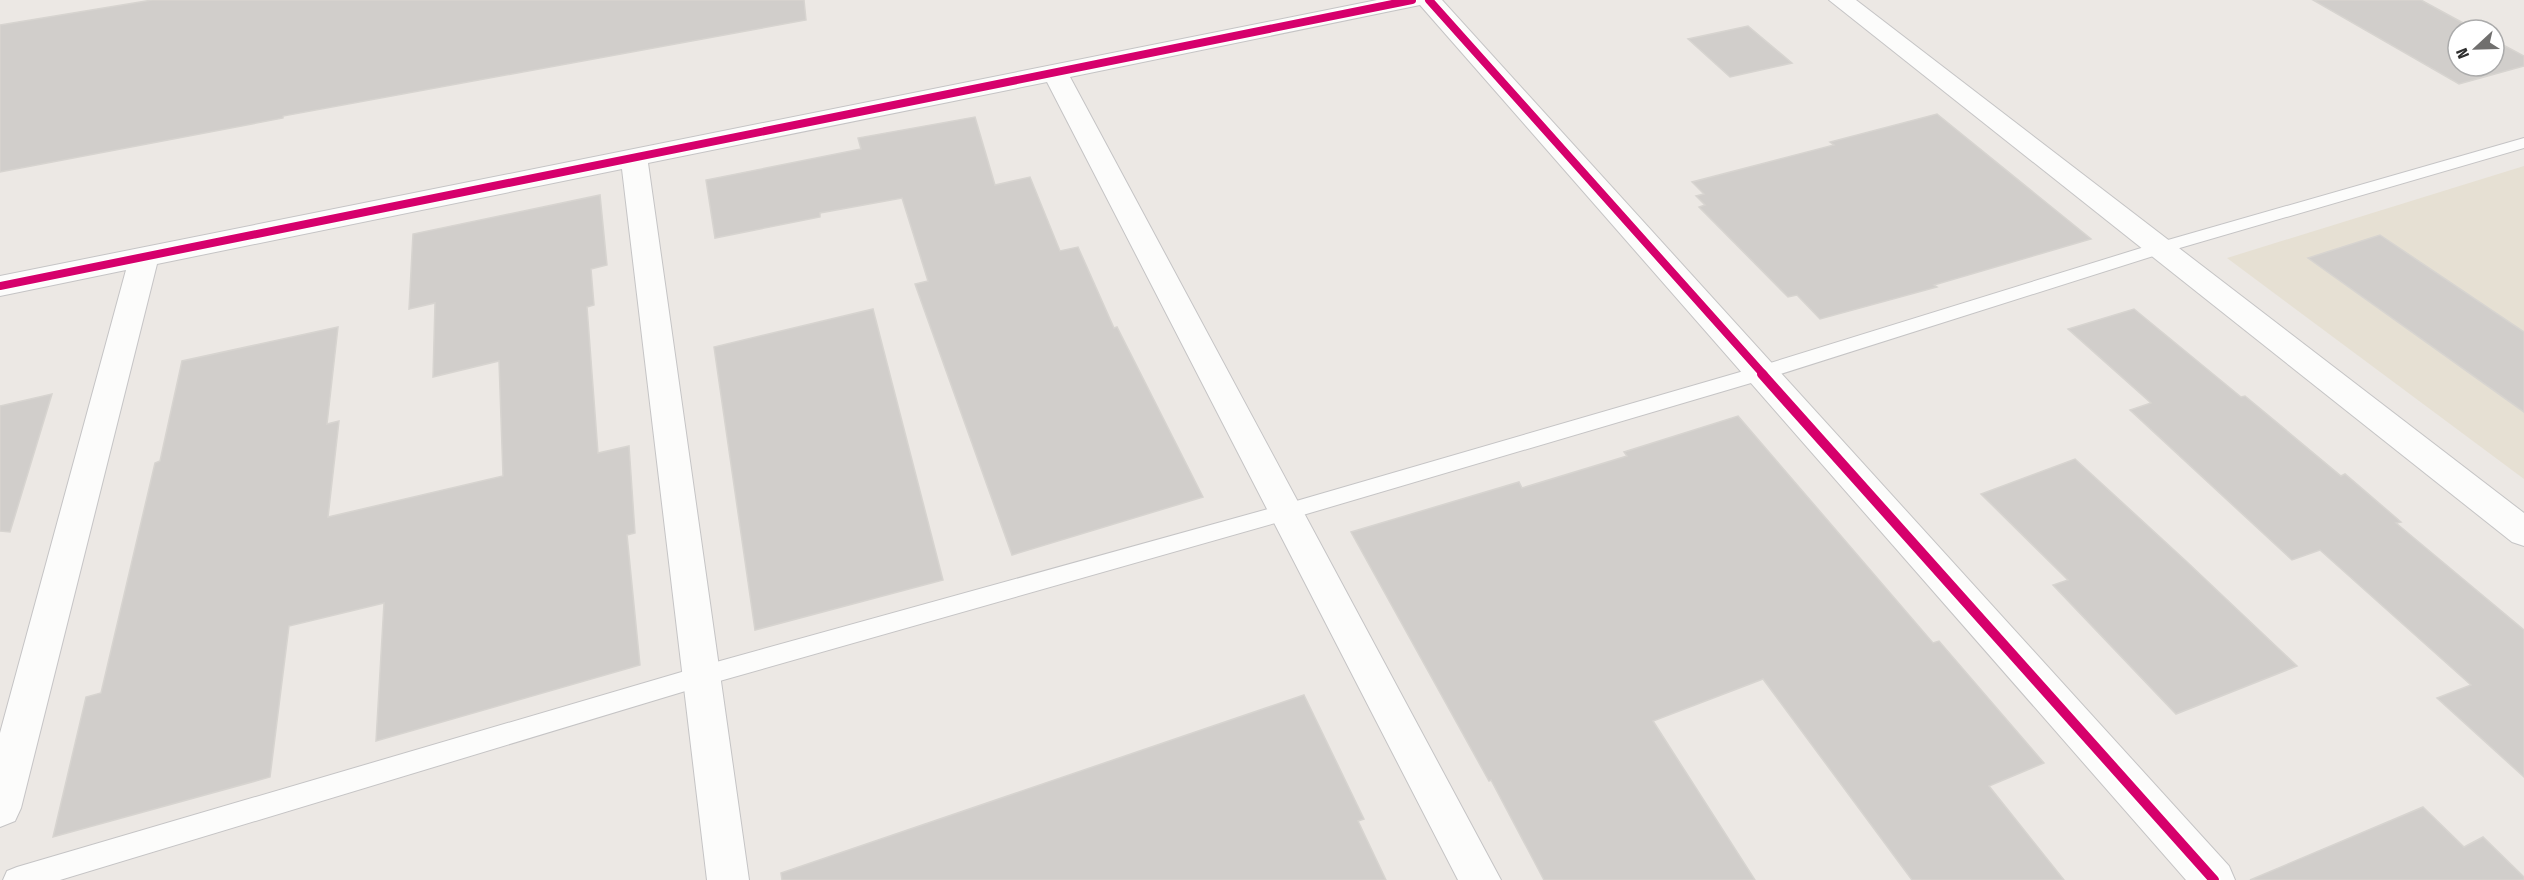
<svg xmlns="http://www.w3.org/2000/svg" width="2524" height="880" font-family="'Fira Sans Condensed',sans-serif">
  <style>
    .education { fill: #e6e0d3 }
    .building { fill: #d1cecb; stroke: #d7d4d0; stroke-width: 1.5 }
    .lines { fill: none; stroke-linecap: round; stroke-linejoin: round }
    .service-casing { stroke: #c5c4c5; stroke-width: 2 }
    .minor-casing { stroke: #c5c4c5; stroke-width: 2 }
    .service { fill: #fcfcfb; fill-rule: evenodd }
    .minor { fill: #fcfcfb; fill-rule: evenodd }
    .cycleway-far1-casing { stroke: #fff; stroke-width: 10 }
    .cycleway-casing { stroke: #fff; stroke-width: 14 }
    .cycleway-far1 { stroke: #d6006c; stroke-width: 8 }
    .cycleway { stroke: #d6006c; stroke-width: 10 }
  </style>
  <rect width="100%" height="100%" fill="#ece8e4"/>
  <path class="education" d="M 2524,166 L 2524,479 L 2227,258 Z"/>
  <g class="building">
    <path d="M 152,0 L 804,0 L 806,20 L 283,116 L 283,118 L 0,172 L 0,25 Z"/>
    <path d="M 2313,0 L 2421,0 L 2476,30 L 2458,30 L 2458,66 L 2494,66 L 2494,40 L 2524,56 L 2524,66 L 2459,84 Z"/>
    <path d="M 1748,26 L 1792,63 L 1730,77 L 1688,39 Z"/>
    <path d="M 1937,114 L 2091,239 L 1934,285 L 1937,287 L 1820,319 L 1797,295 L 1788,297 L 1699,207 L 1705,205 L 1696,196 L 1704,194 L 1692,182 L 1834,145 L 1830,142 Z"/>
    <path d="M 975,117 L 995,185 L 1030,177 L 1060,251 L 1078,247 L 1114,328 L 1117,327 L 1203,497 L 1012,555 L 915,284 L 928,281 L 902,198 L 820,213 L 820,217 L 715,238 L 706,180 L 861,149 L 858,138 Z"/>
    <path d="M 600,195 L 607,265 L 591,269 L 594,305 L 587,307 L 598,453 L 629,446 L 635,533 L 627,535 L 640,665 L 376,741 L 384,603 L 289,626 L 270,777 L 53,837 L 86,697 L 101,693 L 155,463 L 160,461 L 182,361 L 338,327 L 327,424 L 339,421 L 328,517 L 503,476 L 499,361 L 433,377 L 435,303 L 409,309 L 413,234 Z"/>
    <path d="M 2380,235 L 2524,332 L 2524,412 L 2308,258 Z"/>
    <path d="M 873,309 L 943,580 L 755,630 L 714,347 Z"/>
    <path d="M 2134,309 L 2241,397 L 2245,396 L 2341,476 L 2345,474 L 2401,522 L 2396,523 L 2524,630 L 2524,777 L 2437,698 L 2471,685 L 2320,550 L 2292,560 L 2130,410 L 2151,403 L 2068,329 Z"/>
    <path d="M 52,394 L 10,532 L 0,531 L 0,406 Z"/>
    <path d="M 1738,416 L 1933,643 L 1939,641 L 2044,763 L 1989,786 L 2064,880 L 1912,880 L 1763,679 L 1653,721 L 1755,880 L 1544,880 L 1491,780 L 1489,781 L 1351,532 L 1519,482 L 1522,488 L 1627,456 L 1624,452 Z"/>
    <path d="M 2075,459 L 2186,561 L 2297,666 L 2176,714 L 2053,585 L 2068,580 L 1981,494 Z"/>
    <path d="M 1304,695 L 1364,819 L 1358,821 L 1386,880 L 782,880 L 781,873 Z"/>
    <path d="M 2423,807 L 2464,847 L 2483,837 L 2524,877 L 2524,880 L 2250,880 Z"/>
  </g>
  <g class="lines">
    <g class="service-casing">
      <path id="service" d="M 2524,138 L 2524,148 L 2166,252 L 1768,378 L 1286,520 L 702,686 L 60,880 L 3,880 L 7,871 L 17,867 L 702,666 L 1286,504 L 1754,368 L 2154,244 Z"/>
    </g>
    <g class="minor-casing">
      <g id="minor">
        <path d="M 1377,0 L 1442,0 L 2229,866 L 2235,880 L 2186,880 L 1420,5 L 1070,77 L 1501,880 L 1458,880 L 1047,82 L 648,163 L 749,880 L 707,880 L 622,169 L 157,264 L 21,808 L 15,821 L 0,827 L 0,733 L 126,270 L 0,296 L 0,276 Z"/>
        <path d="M 1829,0 L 1856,0 L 2524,513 L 2524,546 L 2512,542 Z"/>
      </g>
    </g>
    <use href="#service" class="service"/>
    <use href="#minor" class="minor"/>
    <g class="cycleway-far1-casing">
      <g id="cycleway-far1">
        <path d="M 1429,0 L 1764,375"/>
        <path d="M 0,286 L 1412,0"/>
      </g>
    </g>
    <g class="cycleway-casing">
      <path id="cycleway" d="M 1762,374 L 2214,880"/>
    </g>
    <use href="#cycleway-far1" class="cycleway-far1"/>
    <use href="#cycleway" class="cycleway"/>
  </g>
  <g transform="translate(2476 48) rotate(248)"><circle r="28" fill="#ffffff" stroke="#ababab" stroke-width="1.5"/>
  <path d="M0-4.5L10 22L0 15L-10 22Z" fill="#706f6e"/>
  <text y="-9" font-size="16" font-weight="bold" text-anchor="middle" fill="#2e2e2e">N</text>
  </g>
</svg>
